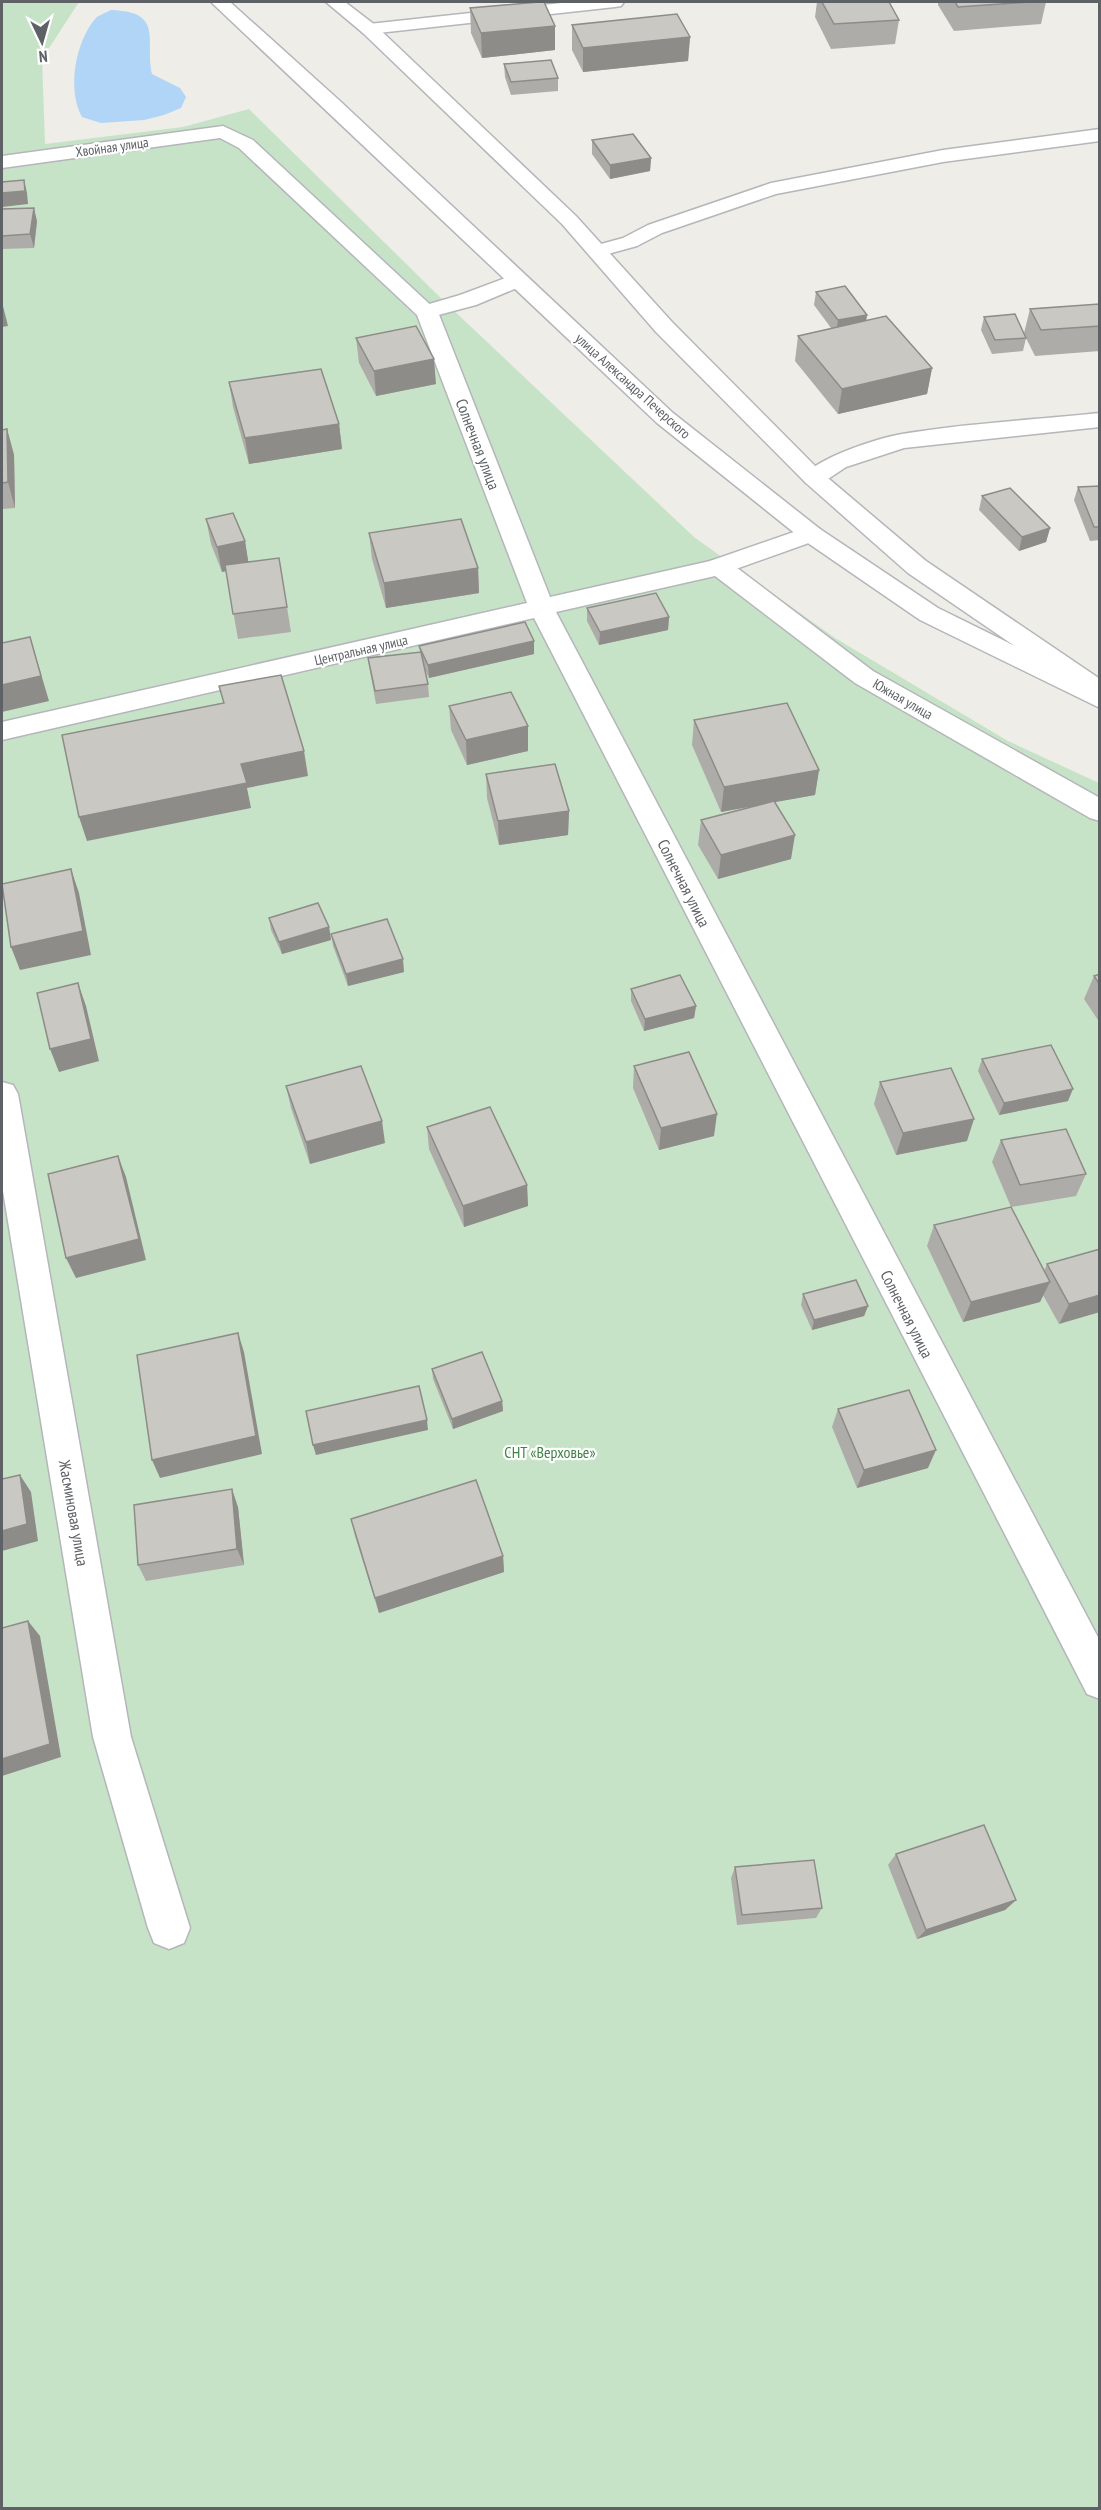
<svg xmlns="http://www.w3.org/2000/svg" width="1101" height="2510" font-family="'PT Sans Narrow',sans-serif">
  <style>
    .green { fill: #c7e3c7 }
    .water { fill: #b0d5f6 }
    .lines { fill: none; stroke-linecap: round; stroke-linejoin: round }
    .lane-casing { stroke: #b4b6ba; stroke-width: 3 }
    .street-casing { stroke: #b4b6ba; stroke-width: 3 }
    .secondary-casing { stroke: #b3b5ba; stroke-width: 3 }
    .lane { fill: #fff; fill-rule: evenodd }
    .street { fill: #fff; fill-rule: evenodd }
    .secondary { fill: #fff; fill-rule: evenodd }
    .wall { fill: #aeaca8 }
    .shaded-wall { fill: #8d8c88 }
    .building { fill: #cac8c3; stroke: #8d8c88; stroke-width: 1.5 }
    .labels { text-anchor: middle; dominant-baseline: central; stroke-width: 4.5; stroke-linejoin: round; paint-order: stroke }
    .far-street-label { font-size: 14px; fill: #5e6165; stroke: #fff }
    .street-label { font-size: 16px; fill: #5e6165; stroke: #fff }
    .park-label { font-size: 16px; fill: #408345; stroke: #fff }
  </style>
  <rect width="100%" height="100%" fill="#efede7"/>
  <path class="green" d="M 2,2 L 79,2 L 42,59 L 45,144 L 183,127 L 249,109 L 450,307 L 694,537 L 835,638 L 1008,741 L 1099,783 L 1100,2508 L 2,2508 Z"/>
  <path class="water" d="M 111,10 C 164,12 145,38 152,74 L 180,88 L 186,97 L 181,108 L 164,115 L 144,120 L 101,123 L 82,117 C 67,90 75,43 95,19 C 98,15 106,13 111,10 Z"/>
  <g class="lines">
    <g class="lane-casing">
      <g id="lane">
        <path d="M 571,2 L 624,2 L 621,6 L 615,7 L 369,34 L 363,33 L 360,29 L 363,25 L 369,24 Z"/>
        <path d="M 1100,129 L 1100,141 L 943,162 L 776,194 L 662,233 L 637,246 L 597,257 L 590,255 L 587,251 L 590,247 L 623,238 L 648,225 L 771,183 L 943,150 Z"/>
        <path d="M 516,274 L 524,275 L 527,280 L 524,285 L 476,305 L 427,318 L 419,317 L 416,312 L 419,307 L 460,295 Z"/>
        <path d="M 1100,413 L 1100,427 L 904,448 L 846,467 L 822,483 L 814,485 L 806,483 L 802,478 C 816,458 878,438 902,434 C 967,423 1034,420 1100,413 Z"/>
        <path d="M 811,526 L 820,529 L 823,534 L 820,539 L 719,575 L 710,573 L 707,567 L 710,561 Z"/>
      </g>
    </g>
    <g class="street-casing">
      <g id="street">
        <path d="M 326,2 L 345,2 L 375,25 L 576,216 L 672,322 L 822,473 L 926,561 L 1100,679 L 1100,701 L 1091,698 L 908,573 L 806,483 L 656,332 L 562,224 L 363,33 Z"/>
        <path d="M 223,126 L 253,140 L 438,312 L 550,597 L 719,559 L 728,561 L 873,671 L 1100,798 L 1100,821 L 1090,818 L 855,683 L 715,576 L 556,612 L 1100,1641 L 1100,1699 L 1087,1694 L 534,618 L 2,740 L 2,722 L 527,603 L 417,315 L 239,148 L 220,138 L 2,168 L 2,156 Z"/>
        <path d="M 2,1082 L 13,1085 L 18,1094 L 131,1737 L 190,1928 L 184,1943 L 169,1949 L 154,1943 L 148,1928 L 93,1737 L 2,1185 Z"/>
      </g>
    </g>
    <g class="secondary-casing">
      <path id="secondary" d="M 211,2 L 230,2 L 340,101 L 673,413 L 820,529 L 938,608 L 1100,688 L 1100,708 L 920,620 L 802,539 L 657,423 Z"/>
    </g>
    <use href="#lane" class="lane"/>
    <use href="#street" class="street"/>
    <use href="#secondary" class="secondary"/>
  </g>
  <g class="wall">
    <path d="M 817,2 L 889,2 L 899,20 L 895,44 L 831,49 L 815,17 Z"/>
    <path d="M 938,2 L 1046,2 L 1041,24 L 954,31 L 938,5 Z"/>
    <path d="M 470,8 L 555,26 L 555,50 L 482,58 L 471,33 Z"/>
    <path d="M 572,25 L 690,37 L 688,61 L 583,72 L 572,50 Z"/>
    <path d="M 504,64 L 558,78 L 558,91 L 511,95 L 505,77 Z"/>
    <path d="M 592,140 L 651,158 L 650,171 L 610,179 L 592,154 Z"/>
    <path d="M 2,209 L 37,221 L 34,248 L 2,249 Z"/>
    <path d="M 816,292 L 867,315 L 866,320 L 932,368 L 927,394 L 838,414 L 795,361 L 798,336 L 831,328 L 814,305 Z"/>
    <path d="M 1099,304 L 1100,351 L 1035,356 L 1026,338 L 1023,351 L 992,354 L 981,330 L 984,317 L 1024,333 L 1030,309 Z"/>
    <path d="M 356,338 L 436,384 L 376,396 L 359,363 Z"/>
    <path d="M 229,382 L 339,424 L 342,449 L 249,464 L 233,407 Z"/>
    <path d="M 7,429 L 14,455 L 15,508 L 2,509 L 2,430 Z"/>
    <path d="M 1100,486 L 1100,540 L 1090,541 L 1074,500 L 1078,487 Z"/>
    <path d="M 982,496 L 1050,528 L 1046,542 L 1019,551 L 979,510 Z"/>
    <path d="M 206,519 L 245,541 L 248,562 L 287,607 L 291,632 L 238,639 L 226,571 L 222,572 L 211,544 Z"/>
    <path d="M 369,533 L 478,568 L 479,593 L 386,608 L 372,559 Z"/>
    <path d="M 587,608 L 669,617 L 668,630 L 599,645 L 587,621 Z"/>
    <path d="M 534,641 L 534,654 L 429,678 L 424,668 L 428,684 L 429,697 L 376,704 L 370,671 L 368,658 L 420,652 L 419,646 Z"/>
    <path d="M 449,706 L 528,726 L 528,751 L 467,765 L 451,730 Z"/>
    <path d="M 694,720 L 819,770 L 815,795 L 774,802 L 791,859 L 718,879 L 698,845 L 701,820 L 762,804 L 721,812 L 692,745 Z"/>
    <path d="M 486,774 L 569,811 L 568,835 L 499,845 L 487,798 Z"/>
    <path d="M 269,918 L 329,927 L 331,940 L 282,954 L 271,930 Z"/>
    <path d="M 331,934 L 404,972 L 348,986 L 333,946 Z"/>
    <path d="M 1100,974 L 1100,1023 L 1084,999 L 1094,976 Z"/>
    <path d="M 631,989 L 696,1006 L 694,1018 L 644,1031 L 631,1001 Z"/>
    <path d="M 982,1059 L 1068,1101 L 999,1115 L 978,1071 Z"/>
    <path d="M 634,1066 L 714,1136 L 659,1150 L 633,1088 Z"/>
    <path d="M 880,1082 L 967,1141 L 896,1155 L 874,1104 Z"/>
    <path d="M 286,1086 L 385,1143 L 310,1164 L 291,1108 Z"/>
    <path d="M 427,1127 L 527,1185 L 528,1206 L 464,1227 L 429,1149 Z"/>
    <path d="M 1001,1140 L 1086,1174 L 1076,1196 L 1011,1207 L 992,1162 Z"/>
    <path d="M 934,1225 L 1044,1271 L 1047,1264 L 1100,1249 L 1059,1324 L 1043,1295 L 1040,1302 L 963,1322 L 927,1246 Z"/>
    <path d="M 803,1294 L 868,1306 L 864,1316 L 812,1330 L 801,1305 Z"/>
    <path d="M 432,1369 L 502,1401 L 503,1411 L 453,1429 L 433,1379 Z"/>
    <path d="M 838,1409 L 928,1468 L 857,1488 L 832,1427 Z"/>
    <path d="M 238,1507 L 244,1565 L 146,1581 L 138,1565 Z"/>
    <path d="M 351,1519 L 503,1556 L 504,1572 L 379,1613 L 355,1536 Z"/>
    <path d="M 896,1854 L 1016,1900 L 1005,1910 L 917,1939 L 888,1865 Z"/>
    <path d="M 735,1867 L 822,1908 L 816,1918 L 737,1925 L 731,1878 Z"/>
  </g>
  <g class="shaded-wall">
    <path d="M 555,26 L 555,50 L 482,58 L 481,33 Z"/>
    <path d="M 690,37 L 688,61 L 583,72 L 583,48 Z"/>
    <path d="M 651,158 L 650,171 L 610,179 L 610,165 Z"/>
    <path d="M 24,180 L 27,193 L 28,204 L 2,207 L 2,193 Z"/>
    <path d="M 34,208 L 37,221 L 34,248 L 30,234 Z"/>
    <path d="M 2,302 L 8,326 L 2,327 Z"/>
    <path d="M 867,315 L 865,329 L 836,334 L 838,320 Z"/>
    <path d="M 434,359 L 436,384 L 376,396 L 374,371 Z"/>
    <path d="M 932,368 L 927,394 L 838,414 L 842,389 Z"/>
    <path d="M 339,424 L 342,449 L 249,464 L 245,438 Z"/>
    <path d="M 7,429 L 14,455 L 15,508 L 8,482 Z"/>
    <path d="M 1050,528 L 1046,542 L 1019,551 L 1022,537 Z"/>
    <path d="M 245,541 L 249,566 L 222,572 L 217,547 Z"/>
    <path d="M 478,568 L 479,593 L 386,608 L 384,583 Z"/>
    <path d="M 669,617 L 668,630 L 599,645 L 600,632 Z"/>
    <path d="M 30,637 L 49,701 L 2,712 L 2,685 Z"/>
    <path d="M 534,641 L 534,654 L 429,678 L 428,665 Z"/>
    <path d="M 528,726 L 528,751 L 467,765 L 466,740 Z"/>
    <path d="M 304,751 L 308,776 L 247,788 L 251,808 L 87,841 L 79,817 L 241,764 Z"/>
    <path d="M 819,770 L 815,795 L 721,812 L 724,787 Z"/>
    <path d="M 569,811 L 568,835 L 499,845 L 498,821 Z"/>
    <path d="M 795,835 L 791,859 L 718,879 L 721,855 Z"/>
    <path d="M 71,869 L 79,893 L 91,955 L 20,970 L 11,947 Z"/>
    <path d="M 329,927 L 331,940 L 282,954 L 279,942 Z"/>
    <path d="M 403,959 L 404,972 L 348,986 L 346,974 Z"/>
    <path d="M 78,983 L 86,1006 L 99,1061 L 59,1072 L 50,1049 Z"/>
    <path d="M 696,1006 L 694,1018 L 644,1031 L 645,1019 Z"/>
    <path d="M 1073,1089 L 1068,1101 L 999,1115 L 1004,1103 Z"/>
    <path d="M 717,1114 L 714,1136 L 659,1150 L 661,1128 Z"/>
    <path d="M 974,1119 L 967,1141 L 896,1155 L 903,1133 Z"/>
    <path d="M 382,1121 L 385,1143 L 310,1164 L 306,1142 Z"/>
    <path d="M 118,1156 L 126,1177 L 146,1260 L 76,1278 L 66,1258 Z"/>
    <path d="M 527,1185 L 528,1206 L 464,1227 L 463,1206 Z"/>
    <path d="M 1050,1282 L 1040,1302 L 963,1322 L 971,1302 Z"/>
    <path d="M 1100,1295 L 1100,1312 L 1059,1324 L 1069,1304 Z"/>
    <path d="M 868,1306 L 864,1316 L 812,1330 L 814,1320 Z"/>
    <path d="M 238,1333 L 244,1352 L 262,1454 L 160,1478 L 152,1460 Z"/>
    <path d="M 502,1401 L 503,1411 L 453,1429 L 452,1419 Z"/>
    <path d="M 427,1420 L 428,1430 L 316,1455 L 313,1445 Z"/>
    <path d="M 936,1450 L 928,1468 L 857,1488 L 864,1470 Z"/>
    <path d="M 20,1475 L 31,1492 L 38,1541 L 2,1551 L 2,1531 Z"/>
    <path d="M 232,1489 L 238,1507 L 244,1565 L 237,1549 Z"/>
    <path d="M 503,1556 L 504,1572 L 379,1613 L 375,1598 Z"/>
    <path d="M 28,1621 L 40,1636 L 61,1757 L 2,1776 L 2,1759 Z"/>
    <path d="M 1016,1900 L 1005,1910 L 917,1939 L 926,1930 Z"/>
  </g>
  <g class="building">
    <path d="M 539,2 L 544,2 L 555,26 L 481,33 L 470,8 Z"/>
    <path d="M 822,2 L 889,2 L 899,20 L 834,24 Z"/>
    <path d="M 955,2 L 1030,2 L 958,7 Z"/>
    <path d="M 677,14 L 690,37 L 583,48 L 572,25 Z"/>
    <path d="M 551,60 L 558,78 L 511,82 L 504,64 Z"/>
    <path d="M 633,134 L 651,158 L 610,165 L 592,140 Z"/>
    <path d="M 24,180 L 25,191 L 2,193 L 2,182 Z"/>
    <path d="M 34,208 L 30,234 L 2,236 L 2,209 Z"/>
    <path d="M 845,286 L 867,315 L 838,320 L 816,292 Z"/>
    <path d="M 1099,304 L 1100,326 L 1041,330 L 1030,309 Z"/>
    <path d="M 1015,314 L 1026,338 L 995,340 L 984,317 Z"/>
    <path d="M 886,316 L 932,368 L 842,389 L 798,336 Z"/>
    <path d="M 416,326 L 434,359 L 374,371 L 356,338 Z"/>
    <path d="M 321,369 L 339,424 L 245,438 L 229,382 Z"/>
    <path d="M 7,429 L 8,482 L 2,483 L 2,430 Z"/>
    <path d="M 1100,486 L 1100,527 L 1094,527 L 1078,487 Z"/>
    <path d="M 1010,488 L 1050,528 L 1022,537 L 982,496 Z"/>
    <path d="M 233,513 L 245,541 L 217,547 L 206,519 Z"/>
    <path d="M 461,519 L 478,568 L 384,583 L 369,533 Z"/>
    <path d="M 279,558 L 287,607 L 233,614 L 225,565 Z"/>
    <path d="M 656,593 L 669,617 L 600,632 L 587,608 Z"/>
    <path d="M 525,622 L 534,641 L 428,665 L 419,646 Z"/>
    <path d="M 30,637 L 41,676 L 2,685 L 2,643 Z"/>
    <path d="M 421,652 L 428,684 L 375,691 L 368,658 Z"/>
    <path d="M 281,675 L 304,751 L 241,764 L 247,783 L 79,817 L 62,735 L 224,703 L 219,686 Z"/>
    <path d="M 511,692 L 528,726 L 466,740 L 449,706 Z"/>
    <path d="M 787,703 L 819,770 L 724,787 L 694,720 Z"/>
    <path d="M 555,764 L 569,811 L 498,821 L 486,774 Z"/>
    <path d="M 774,801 L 795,835 L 721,855 L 701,820 Z"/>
    <path d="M 71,869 L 83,931 L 11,947 L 2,884 Z"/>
    <path d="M 318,903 L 329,927 L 279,942 L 269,918 Z"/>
    <path d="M 387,919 L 403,959 L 346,974 L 331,934 Z"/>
    <path d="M 1100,974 L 1100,985 L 1094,976 Z"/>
    <path d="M 680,975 L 696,1006 L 645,1019 L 631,989 Z"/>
    <path d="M 78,983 L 91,1039 L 50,1049 L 37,993 Z"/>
    <path d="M 1051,1045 L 1073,1089 L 1004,1103 L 982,1059 Z"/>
    <path d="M 689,1052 L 717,1114 L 661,1128 L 634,1066 Z"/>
    <path d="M 361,1066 L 382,1121 L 306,1142 L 286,1086 Z"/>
    <path d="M 951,1068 L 974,1119 L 903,1133 L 880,1082 Z"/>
    <path d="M 490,1107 L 527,1185 L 463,1206 L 427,1127 Z"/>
    <path d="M 1066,1129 L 1086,1174 L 1020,1185 L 1001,1140 Z"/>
    <path d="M 118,1156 L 139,1239 L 66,1258 L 48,1174 Z"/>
    <path d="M 1011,1207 L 1050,1282 L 971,1302 L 934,1225 Z"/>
    <path d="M 1100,1249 L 1100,1295 L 1069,1304 L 1047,1264 Z"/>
    <path d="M 856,1280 L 868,1306 L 814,1320 L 803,1294 Z"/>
    <path d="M 238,1333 L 256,1436 L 152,1460 L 137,1355 Z"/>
    <path d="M 482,1352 L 502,1401 L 452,1419 L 432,1369 Z"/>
    <path d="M 419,1386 L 427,1420 L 313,1445 L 306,1411 Z"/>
    <path d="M 909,1390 L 936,1450 L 864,1470 L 838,1409 Z"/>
    <path d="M 20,1475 L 27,1524 L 2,1531 L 2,1479 Z"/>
    <path d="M 476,1480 L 503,1556 L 375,1598 L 351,1519 Z"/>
    <path d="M 232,1489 L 237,1549 L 138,1565 L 134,1505 Z"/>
    <path d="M 28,1621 L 50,1744 L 2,1759 L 2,1628 Z"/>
    <path d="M 984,1825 L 1016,1900 L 926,1930 L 896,1854 Z"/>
    <path d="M 814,1860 L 822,1908 L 742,1915 L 735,1867 Z"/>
  </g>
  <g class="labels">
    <g class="far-street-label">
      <text transform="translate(112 147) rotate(-8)">Хвойная улица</text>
      <text transform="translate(633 386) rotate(42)">улица Александра Печерского</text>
      <text transform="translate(361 650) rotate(-13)">Центральная улица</text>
      <text transform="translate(903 699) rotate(30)">Южная улица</text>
    </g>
    <g class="street-label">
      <text transform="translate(478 444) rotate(69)">Солнечная улица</text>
      <text transform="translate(684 883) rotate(63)">Солнечная улица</text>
      <text transform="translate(907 1314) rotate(63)">Солнечная улица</text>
      <text transform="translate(74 1513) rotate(80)">Жасминовая улица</text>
    </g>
    <g class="park-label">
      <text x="550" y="1452">СНТ «Верховье»</text>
    </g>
  </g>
  <rect width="1101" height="2510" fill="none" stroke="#5e6165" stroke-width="6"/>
  <g transform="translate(42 42) rotate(175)" stroke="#ffffff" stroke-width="4.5" paint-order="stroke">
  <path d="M0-4.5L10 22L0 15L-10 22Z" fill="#5e6165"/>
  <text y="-9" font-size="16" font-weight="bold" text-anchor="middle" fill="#5e6165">N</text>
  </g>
</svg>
